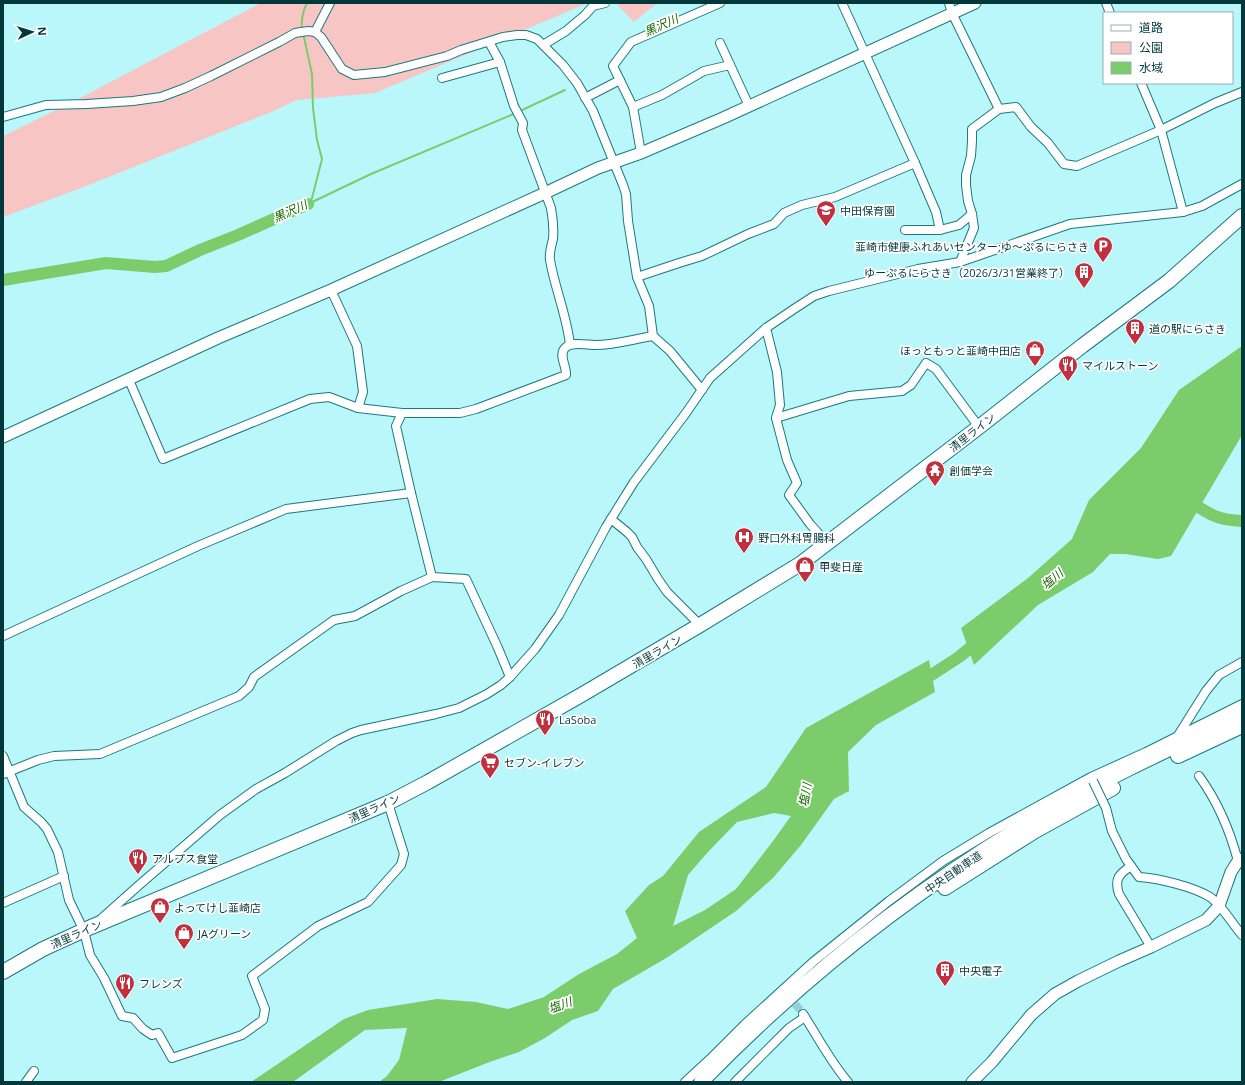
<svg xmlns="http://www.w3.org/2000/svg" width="1245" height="1085" font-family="'Open Sans','Noto Sans JP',sans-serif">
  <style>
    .green { fill: #f7c5c3 }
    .water { fill: #7bcd6b; fill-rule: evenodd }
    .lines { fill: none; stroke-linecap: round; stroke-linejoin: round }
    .stream { stroke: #7bcd6b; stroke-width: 2 }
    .river { stroke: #7bcd6b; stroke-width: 12 }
    .street-tunnel { stroke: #94d1d5; stroke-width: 8; stroke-dasharray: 8 4; stroke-linecap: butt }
    .street-casing { stroke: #1b797f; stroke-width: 10 }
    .secondary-casing { stroke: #1b797f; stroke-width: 13 }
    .highway-casing { stroke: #1b797f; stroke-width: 16 }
    .street { stroke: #fff; stroke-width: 8 }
    .secondary { stroke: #fff; stroke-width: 11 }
    .highway { stroke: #fff; stroke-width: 14 }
    .rail { stroke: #1e5558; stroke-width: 2; stroke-dasharray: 6 3; stroke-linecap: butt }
    .street-bridge-casing { stroke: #1b797f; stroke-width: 10; stroke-linecap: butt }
    .street-bridge { stroke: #fff; stroke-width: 8 }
    .labels { text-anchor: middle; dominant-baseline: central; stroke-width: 3.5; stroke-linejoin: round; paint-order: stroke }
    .poi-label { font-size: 11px; fill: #02383b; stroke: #fff; text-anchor: start }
    .street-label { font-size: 11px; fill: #02383b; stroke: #fff }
    .water-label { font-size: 12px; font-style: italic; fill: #166800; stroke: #fff }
  </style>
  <rect width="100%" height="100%" fill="#b9f7fb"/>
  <g class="green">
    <path d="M 261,3 L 588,3 L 375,93 L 297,100 L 271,112 L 81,188 L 3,217 L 3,136 L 80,98 Z"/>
    <path d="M 616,3 L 657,3 L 634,22 Z"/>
  </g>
  <g class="water">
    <path d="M 1242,346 L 1242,435 L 1171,556 L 1158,559 L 1125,554 L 1110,554 L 1093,572 L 1038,605 L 974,665 L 961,628 L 1028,578 L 1072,539 L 1089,500 L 1141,448 L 1179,390 Z"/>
    <path d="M 929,660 L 935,692 L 876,725 L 848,752 L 849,791 L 834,799 L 801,845 L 773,878 L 736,911 L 668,957 L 613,989 L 598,1011 L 572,1020 L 545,1038 L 519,1052 L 487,1063 L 439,1082 L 379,1082 L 387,1076 L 399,1060 L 407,1028 L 365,1030 L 293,1082 L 251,1082 L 344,1019 L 368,1010 L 437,999 L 476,1002 L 508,1009 L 544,997 L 579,974 L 617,954 L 637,938 L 625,911 L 649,885 L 663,876 L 699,832 L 766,787 L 806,728 ZM 774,813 L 791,816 L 773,841 L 736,889 L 705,910 L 673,926 L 688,875 L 708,852 L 737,822 Z"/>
  </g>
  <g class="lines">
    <g class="stream">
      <path d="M 302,29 C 301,20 303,11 307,3"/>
      <path d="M 303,33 L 312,74 L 313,108 L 317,140 L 322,159 L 312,198 L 309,203"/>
      <path d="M 520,111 L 565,90"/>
      <path d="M 308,204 L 371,174 L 516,113"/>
    </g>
    <g class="river">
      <path d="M 3,280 L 106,263 L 155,267 L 166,266 L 200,250 L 238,235 L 308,204"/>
      <path d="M 1189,501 C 1209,514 1217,520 1242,521"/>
      <path d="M 919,683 L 959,657 L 981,639"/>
    </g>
    <path class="street-tunnel" d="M 787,995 L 803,1013"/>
    <g class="street-casing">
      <g id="street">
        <path d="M 842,3 L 915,163 L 936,212 L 940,230"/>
        <path d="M 949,3 L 952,13 L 999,109 L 972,129 L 972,141 L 971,156 L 966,175 L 966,185 L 968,201 L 972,214 L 974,228 L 960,262"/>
        <path d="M 1106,3 L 1110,13"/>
        <path d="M 315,32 L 330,3"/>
        <path d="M 489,42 L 500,62 L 514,106 L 523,123 L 522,130 L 551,208 C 553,219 554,228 553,239 C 551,247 549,253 550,260 C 555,289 567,316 570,345"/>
        <path d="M 720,43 L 749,106"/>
        <path d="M 543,45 L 566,31 L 585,15 L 593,6 L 605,3"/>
        <path d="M 442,78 L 500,62"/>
        <path d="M 1141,83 L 1161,130 L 1183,212"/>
        <path d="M 585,98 L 620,80"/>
        <path d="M 633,107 L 662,95 L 704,71 L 730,65"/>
        <path d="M 999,109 L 1016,107 L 1031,127 L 1048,143 L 1064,164 L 1077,166 L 1161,130 L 1215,103 L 1242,92"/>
        <path d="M 3,117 L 46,105 L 87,104 L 133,101 L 161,97 L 185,88 L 211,76 L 279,42 L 295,33 L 301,32 L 309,31 L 315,32 L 321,37 L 342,69 L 354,75 L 385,72 L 447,56 L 461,50 L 503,37 L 517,35 L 526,35 L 537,39 L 563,65 L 577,83 L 593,111 L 623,185 L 626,194 L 628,221 L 637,277 L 649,306 L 653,336 L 670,351 L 702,390"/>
        <path d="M 641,153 L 633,107 L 613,66 L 631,42 L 720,3"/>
        <path d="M 905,230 L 940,230 L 959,225 L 972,214"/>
        <path d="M 637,277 L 679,263 L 702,256 L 748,234 L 774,224 L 784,213 L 802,205 L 835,197 L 915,163"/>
        <path d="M 331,290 L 357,346 L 363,392 L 358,408"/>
        <path d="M 766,328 L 777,372 L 780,405 L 776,418 L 787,460 L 797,483 L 789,495 L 810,524 L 827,543"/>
        <path d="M 129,380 L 163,459 L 310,399 L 329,397 L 358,408 L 402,413 L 460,413 L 476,409 L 566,375 C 567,367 558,355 565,348 C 571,341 587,345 595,345 C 615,345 634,339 653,336"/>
        <path d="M 402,413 L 396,426 L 411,493 L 432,577"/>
        <path d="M 776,418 L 849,396 L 902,391 L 911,385 L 926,363 L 936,369 L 979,427"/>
        <path d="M 611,519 L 627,532 L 632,537 L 637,547 L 646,559 L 658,579 L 667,592 L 700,625"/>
        <path d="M 3,636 L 198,546 L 286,509 L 411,493"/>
        <path d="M 1179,734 L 1206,691 L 1219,675 L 1242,662"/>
        <path d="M 3,756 L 24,807 L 41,822 L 47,829 L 58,852 L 69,900 L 84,931 L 90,955 L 104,978 L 122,1016 L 133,1018 L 143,1029 L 152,1035 L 158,1033 L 172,1058 L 242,1035 L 263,1020 L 265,1009 L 252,976 L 318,926 L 368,902 L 401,865 L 404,854 L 388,803"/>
        <path d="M 3,774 L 38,760 L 54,756 L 100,754 L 239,696 L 249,687 L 254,677 L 334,620 L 355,616 L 401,591 L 432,577 L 466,579 L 498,648 L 510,677"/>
        <path d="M 1199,776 C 1218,802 1230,831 1238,861"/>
        <path d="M 1106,808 L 1112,831 L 1126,859 L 1139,877 C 1158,878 1194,887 1210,897 C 1221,904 1233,925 1242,935"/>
        <path d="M 1131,866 C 1119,874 1114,879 1119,894 L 1151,947"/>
        <path d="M 3,903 L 64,876"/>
        <path d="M 101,919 L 138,886 L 220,815 L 256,789 L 285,773 L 336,741 L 352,733 L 361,730 L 436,714 L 459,708 L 487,694 L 501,685 L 510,677 L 535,649 L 559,615 L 606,527 L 634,482 L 686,413 L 710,378 L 766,328 L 794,309 L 814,296 L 829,291 L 918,269 L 960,262 L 1070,224 L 1183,212 L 1202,206 L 1242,184"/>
        <path d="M 803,1014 C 818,1037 830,1061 848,1082"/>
        <path d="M 26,1082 L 34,1071"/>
        <path d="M 685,1082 L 710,1059 L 744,1025 L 813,962 L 889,901 L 943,861 L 989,833 L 1091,777 L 1146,752 L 1242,704"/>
        <path d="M 735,1082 L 789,1028 L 805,1017"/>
      </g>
    </g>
    <g class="secondary-casing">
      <g id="secondary">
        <path d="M 3,437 L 218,338 L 331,290 L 545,193 L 598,168 L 641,153 L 723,118 L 975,3"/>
        <path d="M 972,1082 L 992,1062 L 1031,1015 L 1055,994 L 1078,981 L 1119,961 L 1151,947 L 1206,920 L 1219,906 L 1231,872 L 1238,861 L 1242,859"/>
      </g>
    </g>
    <g class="highway-casing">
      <g id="highway">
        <path d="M 1178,756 L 1242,726"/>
        <path d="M 945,888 L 1035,831 L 1113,788"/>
        <path d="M 3,972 L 43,949 L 91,927 L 388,803 L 428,782 L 583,694 L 700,625 L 800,564 L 979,427 L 1082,346 L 1169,281 L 1242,216"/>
        <path d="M 701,1082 C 798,982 909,894 1029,822 C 1097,782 1171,748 1242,715"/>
      </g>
    </g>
    <use href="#street" class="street"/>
    <use href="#secondary" class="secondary"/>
    <use href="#highway" class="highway"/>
    <path class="rail" d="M 54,3 L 64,3"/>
    <g class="street-bridge-casing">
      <path id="street-bridge" d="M 1093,781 L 1106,808"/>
    </g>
    <use href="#street-bridge" class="street-bridge"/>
  </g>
  <defs>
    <g id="school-pin" transform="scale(1)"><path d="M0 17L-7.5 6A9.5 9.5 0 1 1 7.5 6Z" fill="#c0303e" stroke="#fff"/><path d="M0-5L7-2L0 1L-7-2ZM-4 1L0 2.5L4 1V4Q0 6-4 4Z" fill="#fff"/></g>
    <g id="parking-pin" transform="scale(1)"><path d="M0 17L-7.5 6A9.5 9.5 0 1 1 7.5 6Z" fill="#c0303e" stroke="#fff"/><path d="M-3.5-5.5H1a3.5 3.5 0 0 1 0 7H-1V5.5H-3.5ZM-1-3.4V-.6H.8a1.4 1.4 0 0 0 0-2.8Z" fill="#fff"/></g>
    <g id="building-pin" transform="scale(1)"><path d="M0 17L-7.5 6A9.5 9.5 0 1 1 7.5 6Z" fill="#c0303e" stroke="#fff"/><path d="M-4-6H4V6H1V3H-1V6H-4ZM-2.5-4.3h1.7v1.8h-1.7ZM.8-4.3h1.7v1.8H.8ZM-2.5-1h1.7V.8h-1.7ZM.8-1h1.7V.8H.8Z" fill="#fff"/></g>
    <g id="shop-pin" transform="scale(1)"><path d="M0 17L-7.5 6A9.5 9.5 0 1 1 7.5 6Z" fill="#c0303e" stroke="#fff"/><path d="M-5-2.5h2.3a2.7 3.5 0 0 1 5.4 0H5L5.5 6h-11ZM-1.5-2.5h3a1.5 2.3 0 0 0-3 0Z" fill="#fff"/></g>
    <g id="restaurant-pin" transform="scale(1)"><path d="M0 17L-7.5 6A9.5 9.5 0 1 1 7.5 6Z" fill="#c0303e" stroke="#fff"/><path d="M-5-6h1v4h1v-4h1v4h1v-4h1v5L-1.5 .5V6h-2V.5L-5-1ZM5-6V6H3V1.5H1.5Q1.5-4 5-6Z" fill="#fff"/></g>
    <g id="temple-pin" transform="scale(1)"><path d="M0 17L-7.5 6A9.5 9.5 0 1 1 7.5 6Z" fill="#c0303e" stroke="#fff"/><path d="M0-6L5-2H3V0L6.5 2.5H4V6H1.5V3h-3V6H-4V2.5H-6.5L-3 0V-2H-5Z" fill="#fff"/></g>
    <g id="hospital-pin" transform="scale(1)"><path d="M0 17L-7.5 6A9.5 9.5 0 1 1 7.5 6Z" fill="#c0303e" stroke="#fff"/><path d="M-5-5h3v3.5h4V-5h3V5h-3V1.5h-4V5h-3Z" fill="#fff"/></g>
    <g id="supermarket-pin" transform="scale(1)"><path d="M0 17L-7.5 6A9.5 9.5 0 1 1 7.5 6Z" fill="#c0303e" stroke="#fff"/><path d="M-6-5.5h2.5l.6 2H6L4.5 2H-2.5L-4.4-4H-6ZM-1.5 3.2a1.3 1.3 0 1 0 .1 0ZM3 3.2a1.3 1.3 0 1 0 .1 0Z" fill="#fff"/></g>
  </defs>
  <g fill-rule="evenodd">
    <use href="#school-pin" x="826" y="210"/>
    <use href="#parking-pin" x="1103" y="246"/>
    <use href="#building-pin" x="1084" y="272"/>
    <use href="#building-pin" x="1135" y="328"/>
    <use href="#shop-pin" x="1035" y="350"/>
    <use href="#restaurant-pin" x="1068" y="365"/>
    <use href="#temple-pin" x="935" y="470"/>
    <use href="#hospital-pin" x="744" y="537"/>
    <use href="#shop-pin" x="805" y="566"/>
    <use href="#restaurant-pin" x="545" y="719"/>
    <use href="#supermarket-pin" x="490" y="762"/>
    <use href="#restaurant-pin" x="138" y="858"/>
    <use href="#shop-pin" x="160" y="907"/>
    <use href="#shop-pin" x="184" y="933"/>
    <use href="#building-pin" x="945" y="970"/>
    <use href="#restaurant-pin" x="125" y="983"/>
  </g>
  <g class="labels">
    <g class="poi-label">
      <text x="840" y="210">中田保育園</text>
      <text x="1089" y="246" text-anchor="end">韮崎市健康ふれあいセンター;ゆ～ぷるにらさき</text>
      <text x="1070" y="272" text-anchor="end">ゆーぷるにらさき（2026/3/31営業終了）</text>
      <text x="1149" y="328">道の駅にらさき</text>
      <text x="1021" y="350" text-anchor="end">ほっともっと韮崎中田店</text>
      <text x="1082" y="365">マイルストーン</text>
      <text x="949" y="470">創価学会</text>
      <text x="758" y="537">野口外科胃腸科</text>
      <text x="819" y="566">甲斐日産</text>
      <text x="559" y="719">LaSoba</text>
      <text x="504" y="762">セブン-イレブン</text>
      <text x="152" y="858">アルプス食堂</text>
      <text x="174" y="907">よってけし韮崎店</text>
      <text x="198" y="933">JAグリーン</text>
      <text x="959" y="970">中央電子</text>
      <text x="139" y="983">フレンズ</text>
    </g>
    <g class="street-label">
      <text transform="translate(972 432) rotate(-38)">清里ライン</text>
      <text transform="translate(657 651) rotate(-30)">清里ライン</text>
      <text transform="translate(374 808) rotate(-24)">清里ライン</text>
      <text transform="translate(953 872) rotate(-34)">中央自動車道</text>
      <text transform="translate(76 934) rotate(-24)">清里ライン</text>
    </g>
    <g class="water-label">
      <text transform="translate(661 25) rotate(-24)">黒沢川</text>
      <text transform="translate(290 211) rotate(-24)">黒沢川</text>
      <text transform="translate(1052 579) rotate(-41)">塩川</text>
      <text transform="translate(805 795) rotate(-80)">塩川</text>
      <text transform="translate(560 1005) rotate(-20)">塩川</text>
    </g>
  </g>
  <rect width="1245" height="1085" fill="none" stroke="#02383b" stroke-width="8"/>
  <rect x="1103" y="12" width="130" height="72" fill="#ffffff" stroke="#9aafb1"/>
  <rect x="1111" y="25" width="20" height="6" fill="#ffffff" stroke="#9aafb1"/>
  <text x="1139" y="32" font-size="12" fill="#02383b">道路</text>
  <rect x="1111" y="42" width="20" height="12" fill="#f7c5c3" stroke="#9aafb1"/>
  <text x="1139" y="52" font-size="12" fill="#02383b">公園</text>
  <rect x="1111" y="62" width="20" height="12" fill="#7bcd6b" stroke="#9aafb1"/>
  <text x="1139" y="72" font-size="12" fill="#02383b">水域</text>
  <g transform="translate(32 32) rotate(86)" stroke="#ffffff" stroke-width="3" paint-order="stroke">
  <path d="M0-3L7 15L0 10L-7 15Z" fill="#02383b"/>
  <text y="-6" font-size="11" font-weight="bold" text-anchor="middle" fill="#02383b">N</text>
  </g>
</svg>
